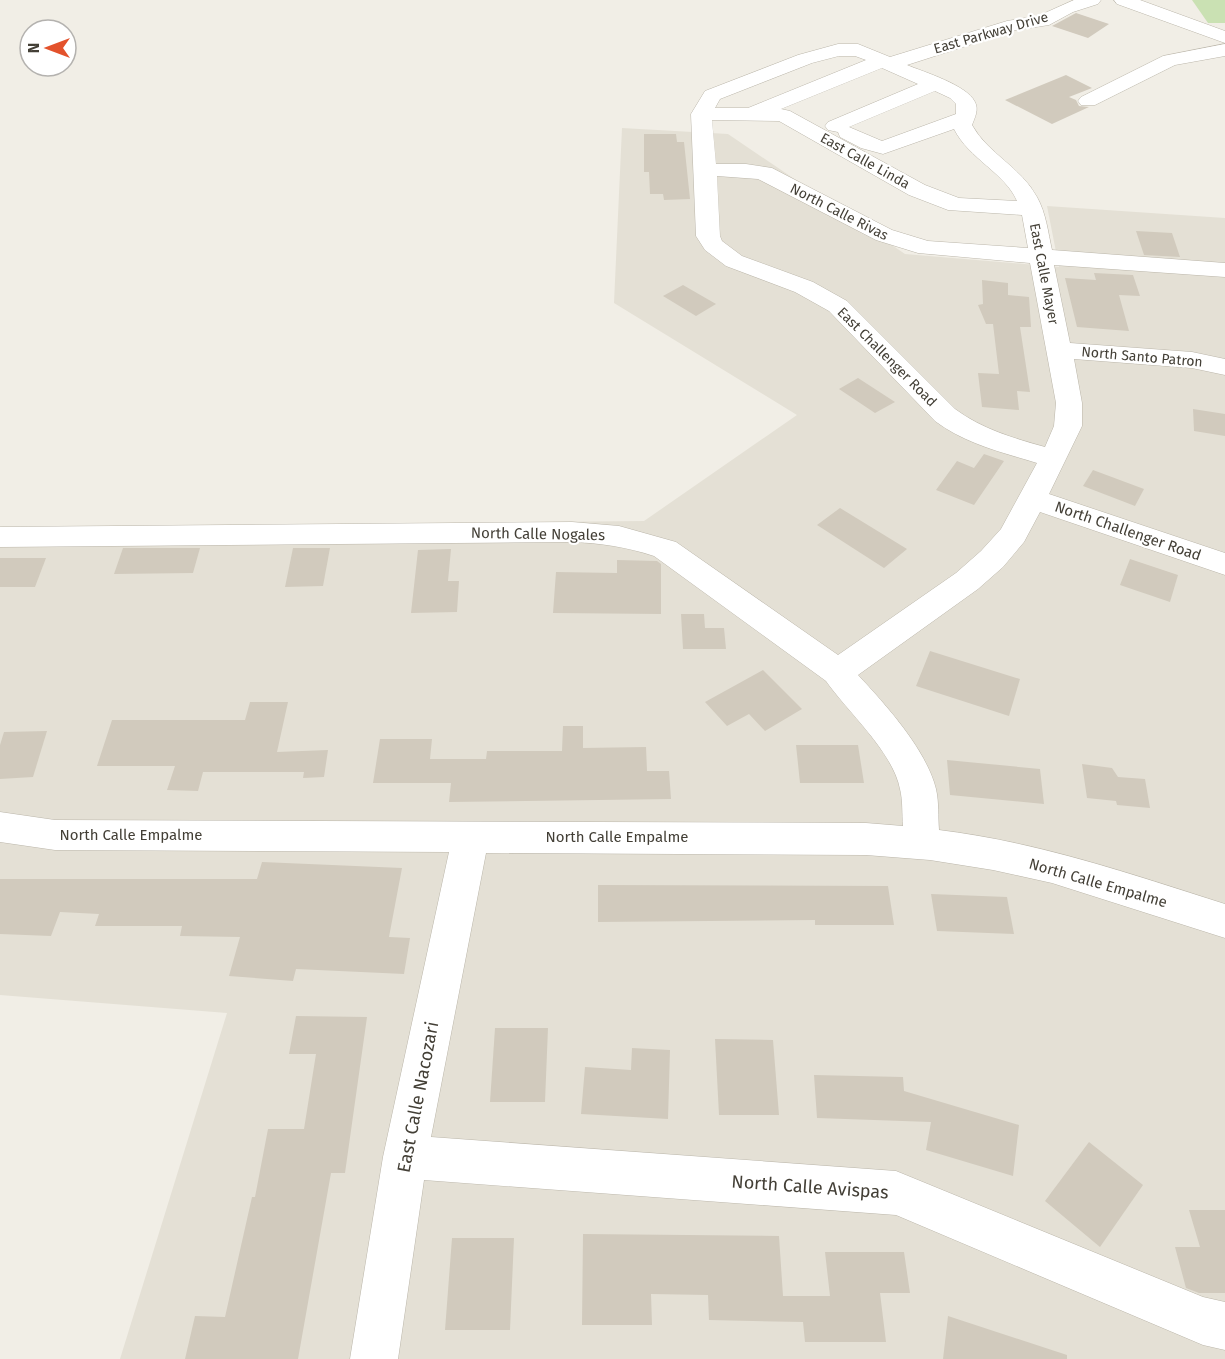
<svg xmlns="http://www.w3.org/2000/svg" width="1225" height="1359" font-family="'Fira Sans',sans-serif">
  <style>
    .residential { fill: #e4e0d5 }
    .green { fill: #cae1b3 }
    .building { fill: #d1cabd }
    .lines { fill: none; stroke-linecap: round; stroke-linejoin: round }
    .minor-casing { stroke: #bbb6aa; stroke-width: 1 }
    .minor { fill: #fff; fill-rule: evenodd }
    .labels { text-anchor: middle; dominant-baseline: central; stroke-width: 4.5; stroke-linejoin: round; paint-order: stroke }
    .far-street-label { font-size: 14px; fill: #433f36; stroke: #fff }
    .street-label { font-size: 15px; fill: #433f36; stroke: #fff }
    .near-street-label { font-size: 18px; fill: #433f36; stroke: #fff }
  </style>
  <rect width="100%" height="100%" fill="#f1eee6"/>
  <path class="residential" d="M 622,128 L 728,134 L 905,254 L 1059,267 L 1047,206 L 1225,218 L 1225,1359 L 120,1359 L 227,1013 L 0,995 L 0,527 L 644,521 L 797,415 L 614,303 Z"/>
  <path class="green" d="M 1192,0 L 1225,0 L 1225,23 L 1208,23 Z"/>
  <g class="building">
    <path d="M 1076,13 L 1109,24 L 1088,38 L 1052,26 Z"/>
    <path d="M 1066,75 L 1092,88 L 1069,97 L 1076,100 L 1079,106 L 1089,107 L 1052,124 L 1005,100 Z"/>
    <path d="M 644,134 L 676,134 L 677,142 L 684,142 L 690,199 L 664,200 L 663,194 L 650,194 L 649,172 L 644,172 Z"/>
    <path d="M 1136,231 L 1172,233 L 1180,257 L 1144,255 Z"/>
    <path d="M 1094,273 L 1133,275 L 1140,296 L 1119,295 L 1129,331 L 1077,327 L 1065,278 L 1096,280 Z"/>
    <path d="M 982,280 L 1008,283 L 1008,295 L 1029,297 L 1031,327 L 1020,327 L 1030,392 L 1017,391 L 1019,410 L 982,407 L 978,373 L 999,374 L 993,324 L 986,324 L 978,305 L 983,304 Z"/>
    <path d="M 683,285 L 716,304 L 696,316 L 663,296 Z"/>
    <path d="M 858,378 L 895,402 L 875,413 L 839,389 Z"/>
    <path d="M 1193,409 L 1225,414 L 1225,436 L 1194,431 Z"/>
    <path d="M 984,454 L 1004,461 L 974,505 L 936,490 L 957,461 L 974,468 Z"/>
    <path d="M 1093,470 L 1144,489 L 1135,506 L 1083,486 Z"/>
    <path d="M 840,508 L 907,549 L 884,568 L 817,525 Z"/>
    <path d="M 123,548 L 200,548 L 193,573 L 114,574 Z"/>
    <path d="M 293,548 L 330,548 L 323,586 L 285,587 Z"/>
    <path d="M 451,549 L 448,581 L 459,581 L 457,612 L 411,613 L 418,550 Z"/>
    <path d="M 0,558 L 46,558 L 35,587 L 0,587 Z"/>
    <path d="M 1130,559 L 1178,575 L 1170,602 L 1120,585 Z"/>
    <path d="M 617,560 L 657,561 L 661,564 L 661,614 L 553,613 L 556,572 L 617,573 Z"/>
    <path d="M 681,614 L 704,614 L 705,628 L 724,628 L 726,649 L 683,649 Z"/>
    <path d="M 930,651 L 1020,679 L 1009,716 L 916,686 Z"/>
    <path d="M 763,670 L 802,709 L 765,731 L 749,714 L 727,726 L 705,702 Z"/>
    <path d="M 250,702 L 288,702 L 277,752 L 328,750 L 324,777 L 303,778 L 304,772 L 203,772 L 198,791 L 167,790 L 175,766 L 97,766 L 112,720 L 245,720 Z"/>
    <path d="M 563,726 L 583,726 L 583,748 L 646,747 L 647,771 L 669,771 L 671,799 L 449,802 L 451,783 L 373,783 L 380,739 L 432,739 L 430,759 L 486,759 L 487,751 L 562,751 Z"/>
    <path d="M 47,731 L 33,777 L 0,779 L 0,745 L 4,732 Z"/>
    <path d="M 796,745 L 858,745 L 864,783 L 800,783 Z"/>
    <path d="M 947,760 L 1040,769 L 1044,804 L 950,795 Z"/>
    <path d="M 1082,764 L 1112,768 L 1118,777 L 1145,779 L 1150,808 L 1117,805 L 1116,801 L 1087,798 Z"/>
    <path d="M 262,862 L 402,868 L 389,937 L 410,938 L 404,974 L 296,969 L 293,981 L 229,976 L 240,937 L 180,936 L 182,926 L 95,926 L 99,914 L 60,912 L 51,936 L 0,934 L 0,879 L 257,879 Z"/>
    <path d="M 598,885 L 888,886 L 894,925 L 815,925 L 815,920 L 598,922 Z"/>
    <path d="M 931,894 L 1007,897 L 1014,934 L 937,931 Z"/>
    <path d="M 296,1016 L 367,1017 L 345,1173 L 331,1173 L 298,1359 L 185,1359 L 195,1316 L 225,1317 L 252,1197 L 255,1197 L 268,1129 L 304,1129 L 316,1054 L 289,1054 Z"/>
    <path d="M 495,1028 L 548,1028 L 545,1102 L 490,1102 Z"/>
    <path d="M 715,1039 L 773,1040 L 779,1115 L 719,1115 Z"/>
    <path d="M 632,1048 L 670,1050 L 668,1119 L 581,1114 L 585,1067 L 631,1070 Z"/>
    <path d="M 814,1075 L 903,1077 L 904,1091 L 1019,1125 L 1013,1176 L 926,1150 L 931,1122 L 817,1118 Z"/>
    <path d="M 1089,1142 L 1143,1185 L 1100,1247 L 1045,1201 Z"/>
    <path d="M 1189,1210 L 1225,1210 L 1225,1293 L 1199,1293 L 1186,1288 L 1175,1247 L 1200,1247 Z"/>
    <path d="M 583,1234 L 779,1236 L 783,1296 L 830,1296 L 825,1252 L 904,1252 L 910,1293 L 880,1293 L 886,1342 L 805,1342 L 803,1322 L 709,1320 L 708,1295 L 651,1294 L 652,1325 L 582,1325 Z"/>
    <path d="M 452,1238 L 514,1238 L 510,1330 L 445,1330 Z"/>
    <path d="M 948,1316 L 1067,1355 L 1067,1359 L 943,1359 Z"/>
  </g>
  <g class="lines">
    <g class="minor-casing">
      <g id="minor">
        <path d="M 1074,0 L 1101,0 L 1098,4 L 1073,12 L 1049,25 L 1016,30 L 907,65 C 924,72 967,85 975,102 C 979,110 975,117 972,125 C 988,154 1021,167 1037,197 C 1046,213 1048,232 1052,250 L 1225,263 L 1225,277 L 1054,265 L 1070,343 L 1192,352 L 1225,359 L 1225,375 L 1192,368 L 1074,359 L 1082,403 L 1082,426 L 1049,494 L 1225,553 L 1225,575 L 1040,512 L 1024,542 L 1003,567 L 978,589 L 858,675 C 885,704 926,749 936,789 C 939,802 938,817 939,830 C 1038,842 1131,874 1225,904 L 1225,938 L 1052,883 L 993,870 L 930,860 L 866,855 L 486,853 L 431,1137 L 896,1171 L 1203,1297 L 1225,1302 L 1225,1350 L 1203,1345 L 896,1215 L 424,1180 L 398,1359 L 350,1359 L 383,1157 L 449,852 L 55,850 L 0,842 L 0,812 L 55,820 L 866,823 L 903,826 C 902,814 903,801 900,789 C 893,752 847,711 826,681 L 654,556 C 627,547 600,543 572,542 L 0,547 L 0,527 L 572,522 L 619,526 L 676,542 L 838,655 L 956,573 L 981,551 L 1001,529 L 1037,463 C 1001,452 966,444 935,421 L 829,311 L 795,292 L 726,266 L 705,250 L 696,236 L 691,114 L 705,91 L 798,55 L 838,44 L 858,44 L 890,57 L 1007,21 L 1038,16 ZM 839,56 L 855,56 L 866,60 L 748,108 L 715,108 L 720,99 L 812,63 ZM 882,68 L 918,84 L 828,122 L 825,126 L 828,130 L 838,132 L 840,137 L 861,148 L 883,154 L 954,129 C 969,159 1005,173 1017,201 L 959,198 L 925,185 L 790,111 L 781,109 ZM 935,91 L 950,98 L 956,104 L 956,114 L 882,141 L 849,127 ZM 712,120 L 779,121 L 909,195 L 948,210 L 1022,215 L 1028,248 L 928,241 L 892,230 L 772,168 L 746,164 L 716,164 ZM 717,176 L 758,179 L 876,240 L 918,253 L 1030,263 L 1056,403 L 1054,426 L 1045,447 C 1013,438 982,429 955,409 L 847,301 L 813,282 L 742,256 L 722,241 L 720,236 Z"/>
        <path d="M 1114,0 L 1140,0 L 1225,31 L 1225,43 L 1117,4 Z"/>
        <path d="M 1225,44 L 1225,56 L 1175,65 L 1095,105 L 1081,105 L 1078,101 L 1081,97 L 1163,56 Z"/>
      </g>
    </g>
    <use href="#minor" class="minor"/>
  </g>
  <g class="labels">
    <g class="far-street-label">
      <text transform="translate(991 33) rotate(-16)">East Parkway Drive</text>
      <text transform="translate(865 161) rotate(29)">East Calle Linda</text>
      <text transform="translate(839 212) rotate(27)">North Calle Rivas</text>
      <text transform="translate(1044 274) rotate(79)">East Calle Mayer</text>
      <text transform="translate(887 357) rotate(45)">East Challenger Road</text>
      <text transform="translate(1142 357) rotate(5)">North Santo Patron</text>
    </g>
    <g class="street-label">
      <text transform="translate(1128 531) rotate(19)">North Challenger Road</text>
      <text transform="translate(538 534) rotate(1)">North Calle Nogales</text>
      <text x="131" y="835">North Calle Empalme</text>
      <text x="617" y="837">North Calle Empalme</text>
      <text transform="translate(1098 883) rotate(16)">North Calle Empalme</text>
    </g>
    <g class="near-street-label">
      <text transform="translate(418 1097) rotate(-79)">East Calle Nacozari</text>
      <text transform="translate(810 1187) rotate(4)">North Calle Avispas</text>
    </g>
  </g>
  <g transform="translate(48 48) rotate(270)"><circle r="28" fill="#ffffff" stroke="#b4b2af" stroke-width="1.5"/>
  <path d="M0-4.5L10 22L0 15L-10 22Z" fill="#e3522c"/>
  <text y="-9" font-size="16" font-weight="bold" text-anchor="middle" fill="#433f36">N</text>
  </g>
</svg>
